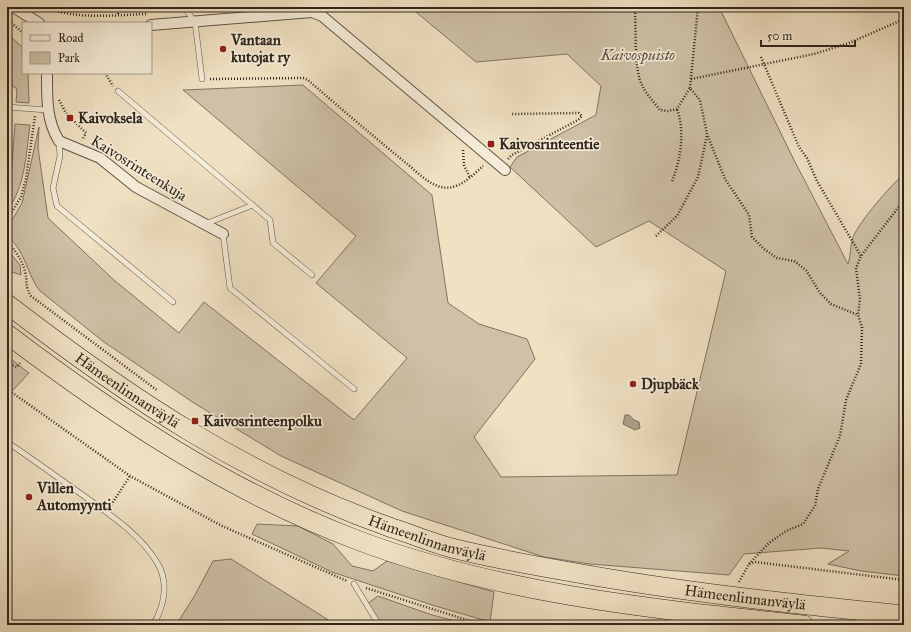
<svg xmlns="http://www.w3.org/2000/svg" width="911" height="632" font-family="'IM FELL Great Primer',serif">
  <style>
    .green { fill: #cfc1a7; stroke: #7f7462 }
    .water { fill: #aea18b; stroke: #7b705f }
    .lines { fill: none; stroke-linecap: round; stroke-linejoin: round }
    .lane-casing { stroke: #5f5546; stroke-width: 6 }
    .street-casing { stroke: #5f5546; stroke-width: 12 }
    .highway-casing { stroke: #2f261d; stroke-width: 20 }
    .path { stroke: #2f261d; stroke-width: 2.5; stroke-dasharray: 1 2; stroke-linecap: butt }
    .lane { stroke: #f5ecd8; stroke-width: 5 }
    .street { stroke: #f5ecd8; stroke-width: 10 }
    .highway { stroke: #f0e1c3; stroke-width: 19 }
    .poi-dot { fill: #8f2418; stroke: #f5ecd8; stroke-width: 1.5 }
    .labels { text-anchor: middle; dominant-baseline: central; stroke-width: 3.5; stroke-linejoin: round; paint-order: stroke }
    .poi-label { font-size: 15px; font-weight: bold; fill: #2f261d; stroke: #f5ecd8; text-anchor: start }
    .park-label { font-size: 15px; font-style: italic; fill: #574d40; stroke: #f5ecd8 }
    .street-label { font-size: 15px; fill: #2f261d; stroke: #f5ecd8 }
  </style>
  <rect width="100%" height="100%" fill="#f0e1c3"/>
  <filter id="stains"><feTurbulence type="fractalNoise" baseFrequency=".005" numOctaves="4"/><feColorMatrix values="0 0 0 0 .2 0 0 0 0 .09 0 0 0 0 .02 0 0 0 .5 -.17"/></filter>
  <radialGradient id="worn" r=".72"><stop offset=".6" stop-color="#630" stop-opacity="0"/><stop offset="1" stop-color="#630" stop-opacity=".3"/></radialGradient>
  <g class="green">
    <path d="M 79,7 L 114,7 L 115,10 L 79,11 Z"/>
    <path d="M 410,7 L 719,7 L 794,160 L 848,264 C 851,256 850,245 853,237 C 859,222 891,185 904,174 L 904,576 L 861,571 L 828,564 L 849,551 L 821,548 L 744,554 L 729,575 L 590,564 L 544,557 L 402,511 L 281,456 L 194,403 L 104,342 L 40,291 C 30,279 27,262 18,248 C 14,242 7,238 7,229 L 22,203 L 39,127 L 38,148 L 48,218 L 115,281 L 179,333 L 204,302 L 354,420 L 407,358 L 316,283 L 356,236 L 183,90 L 303,85 L 432,195 L 448,303 L 479,324 L 527,339 L 535,359 L 474,437 L 501,477 L 677,475 L 726,271 L 649,221 L 596,247 L 510,167 L 517,157 L 596,115 L 601,86 L 567,54 L 476,62 Z"/>
    <path d="M 7,33 L 22,47 L 23,73 L 28,73 L 29,103 L 16,102 L 17,89 L 7,82 Z"/>
    <path d="M 15,124 L 30,125 C 26,155 25,187 7,211 L 7,194 L 10,190 Z"/>
    <path d="M 7,249 L 20,265 L 21,275 L 12,272 L 7,274 Z"/>
    <path d="M 7,356 L 29,373 L 13,390 L 7,385 Z"/>
    <path d="M 257,524 L 298,526 L 333,544 L 352,566 L 373,571 L 387,561 L 494,592 L 490,622 L 432,605 L 332,572 L 252,534 Z"/>
    <path d="M 231,559 L 330,621 L 334,625 L 176,625 L 195,595 L 213,561 Z"/>
    <path d="M 378,596 L 432,615 L 471,625 L 382,625 L 367,604 Z"/>
  </g>
  <path class="water" d="M 625,415 L 629,415 L 634,420 L 639,422 L 640,428 L 635,430 L 623,424 Z"/>
  <g class="lines">
    <g class="lane-casing">
      <g id="lane">
        <path d="M 184,7 L 195,22 L 202,79"/>
        <path d="M 118,91 L 270,220 L 273,243 L 312,275"/>
        <path d="M 7,107 L 47,110"/>
        <path d="M 59,141 L 60,156 L 53,188 L 57,206 L 173,302"/>
        <path d="M 205,224 L 253,205"/>
        <path d="M 223,234 L 230,288 L 354,389"/>
        <path d="M 7,442 C 31,458 54,475 77,491 C 106,512 140,533 158,564 C 169,584 164,607 153,625"/>
        <path d="M 354,584 L 379,625"/>
      </g>
    </g>
    <g class="street-casing">
      <g id="street">
        <path d="M 13,7 L 39,23"/>
        <path d="M 151,25 L 312,12 L 322,16 L 505,170"/>
        <path d="M 47,73 C 47,97 46,120 59,141 L 100,158 L 136,187 L 223,234"/>
      </g>
    </g>
    <g class="highway-casing">
      <g id="highway">
        <path id="s1" d="M 7,304 C 128,397 247,477 392,528 C 412,534 432,543 452,548 C 491,558 531,565 571,572 C 682,592 793,604 904,615"/>
        <path d="M 7,334 C 115,416 230,492 357,540 C 500,594 653,609 804,625"/>
      </g>
    </g>
    <g class="path">
      <path d="M 44,7 C 76,20 114,15 147,14"/>
      <path d="M 118,7 L 118,15"/>
      <path d="M 635,7 C 636,25 634,71 642,85 C 646,94 654,102 660,110 L 668,111 L 677,109 L 690,88 L 700,100 L 707,134 L 725,179 L 749,215 L 752,237 L 764,249 L 777,258 L 794,261 L 806,270 L 820,293 L 831,304 L 858,315"/>
      <path d="M 7,19 L 23,33"/>
      <path d="M 761,57 L 799,147 L 807,158 L 817,181 L 861,256"/>
      <path d="M 105,73 L 113,86"/>
      <path d="M 210,79 L 303,78 L 308,80 C 340,108 373,136 406,163 C 416,171 428,184 441,187 C 458,191 472,176 483,166"/>
      <path d="M 691,79 L 814,54 L 849,43 L 904,19"/>
      <path d="M 690,88 L 698,7"/>
      <path d="M 59,100 L 66,113 L 86,133 L 82,140"/>
      <path d="M 463,150 L 464,165 L 470,178"/>
      <path d="M 508,159 L 512,155 L 578,120 L 582,116 L 579,113 L 512,114"/>
      <path d="M 672,181 C 681,160 685,131 677,109"/>
      <path d="M 7,220 L 21,197 L 26,178 L 35,116"/>
      <path d="M 656,236 L 677,216 L 698,177 L 707,135"/>
      <path d="M 7,242 C 15,250 23,261 25,272 C 28,282 24,285 31,296 L 158,391"/>
      <path d="M 7,363 L 17,367 L 20,363"/>
      <path d="M 7,389 L 130,476 L 222,526 L 347,581"/>
      <path d="M 111,505 L 130,476"/>
      <path d="M 749,564 L 769,543 L 786,531 L 803,524 L 815,506 L 818,489 L 840,436 L 846,400 L 861,364 L 862,327 L 858,315 L 860,299 L 856,268 L 861,256 L 904,200"/>
      <path d="M 739,582 L 749,564 L 755,562 L 904,580"/>
      <path d="M 366,588 L 483,625"/>
    </g>
    <use href="#lane" class="lane"/>
    <use href="#street" class="street"/>
    <use href="#highway" class="highway"/>
  </g>
  <g class="poi-dot">
    <circle cx="223" cy="49" r="4"/>
    <rect x="66" y="114" width="8" height="8" rx="2"/>
    <rect x="487" y="140" width="8" height="8" rx="2"/>
    <circle cx="633" cy="384" r="4"/>
    <rect x="191" y="417" width="8" height="8" rx="2"/>
    <circle cx="29" cy="497" r="4"/>
  </g>
  <g class="labels">
    <g class="poi-label">
      <text x="231" y="40">Vantaan<tspan x="231" dy="17">kutojat ry</tspan></text>
      <text x="78" y="118">Kaivoksela</text>
      <text x="499" y="144">Kaivosrinteentie</text>
      <text x="641" y="384">Djupbäck</text>
      <text x="203" y="421">Kaivosrinteenpolku</text>
      <text x="37" y="488">Villen<tspan x="37" dy="17">Automyynti</tspan></text>
    </g>
    <g class="park-label">
      <text x="638" y="55">Kaivospuisto</text>
    </g>
    <g class="street-label">
      <text transform="translate(139 168) rotate(32)">Kaivosrinteenkuja</text>
      <text stroke="none"><textPath href="#s1" startOffset="148">Hämeenlinnanväylä</textPath></text>
      <text stroke="none"><textPath href="#s1" startOffset="484">Hämeenlinnanväylä</textPath></text>
      <text stroke="none"><textPath href="#s1" startOffset="808">Hämeenlinnanväylä</textPath></text>
    </g>
  </g>
  <rect width="911" height="632" fill="none" stroke="#f0e1c3" stroke-width="24"/>
  <rect x="8" y="8" width="895" height="616" fill="none" stroke="#2f261d" stroke-width="2"/>
  <rect x="12" y="12" width="887" height="608" fill="none" stroke="#2f261d"/>
  <rect x="22" y="22" width="130" height="52" fill="#f5ecd8" stroke="#a69d8d"/>
  <rect x="30" y="35" width="20" height="6" fill="#f5ecd8" stroke="#a69d8d"/>
  <text x="58" y="42" font-size="12" fill="#2f261d">Road</text>
  <rect x="30" y="52" width="20" height="12" fill="#cfc1a7" stroke="#a69d8d"/>
  <text x="58" y="62" font-size="12" fill="#2f261d">Park</text>
  <path d="M761 40v6h94v-6" fill="none" stroke="#2f261d" stroke-width="2"/>
  <text x="767" y="40" font-size="12" fill="#2f261d" stroke="#f5ecd8" stroke-width="3" paint-order="stroke">50 m</text>
  <rect width="100%" height="100%" filter="url(#stains)"/>
  <rect width="100%" height="100%" fill="url(#worn)"/>
</svg>
